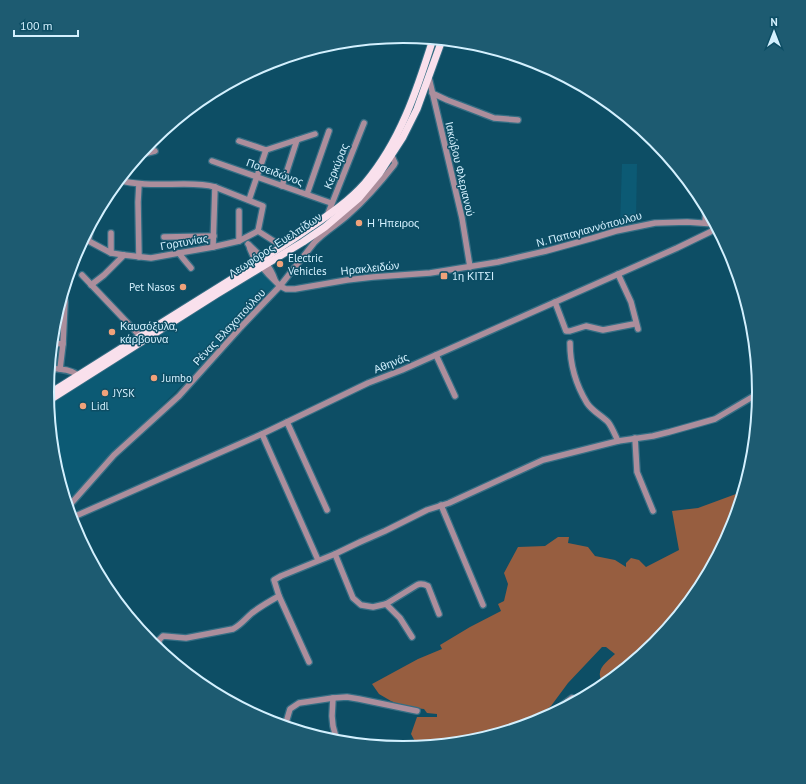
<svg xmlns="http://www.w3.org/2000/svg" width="806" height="784" font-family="'PT Sans',sans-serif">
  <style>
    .built { fill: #0c5a74 }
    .green { fill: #975e40 }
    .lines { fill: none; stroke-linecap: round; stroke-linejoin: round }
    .minor-casing { stroke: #356e84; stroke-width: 8 }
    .major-casing { stroke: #356e84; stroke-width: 9 }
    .minor { stroke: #ac8e9c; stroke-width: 5.5 }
    .major { stroke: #f9e0ec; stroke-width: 7 }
    .poi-dot { fill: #f0a27a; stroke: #0d4e65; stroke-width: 1.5 }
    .labels { text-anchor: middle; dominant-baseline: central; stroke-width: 3; stroke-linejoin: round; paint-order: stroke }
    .street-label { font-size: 11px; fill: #d3f0fe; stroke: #0d4e65 }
    .poi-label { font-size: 11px; fill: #d3f0fe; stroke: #0d4e65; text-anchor: start }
    .rim { fill: none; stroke: #d3f0fe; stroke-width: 2 }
  </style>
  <rect width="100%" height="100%" fill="#0d4e65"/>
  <g class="built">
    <path d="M 622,164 L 637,164 L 636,219 L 620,225 Z"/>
    <path d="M 261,268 L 280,286 L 69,499 L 65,499 L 54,461 L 48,406 Z"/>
  </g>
  <path class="green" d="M 736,494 L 739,504 L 732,528 L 699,590 L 655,644 L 604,685 C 603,682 600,679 600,676 C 598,667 610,659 615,654 L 606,647 L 602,647 L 568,683 L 551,706 L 537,717 L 510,730 L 472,741 L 418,747 L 411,734 L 417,717 L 437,717 L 437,714 L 427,713 L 424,709 L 405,707 L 391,701 L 379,694 L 372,684 L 418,659 L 442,649 L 440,645 L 470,627 L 501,611 L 498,604 L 504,601 L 508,584 L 504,573 L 518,547 L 545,546 L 558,537 L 569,537 L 568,543 L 588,547 L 595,556 L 615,560 L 626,567 L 626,563 L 631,558 L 639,560 L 646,567 L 679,550 L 672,511 L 698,508 Z"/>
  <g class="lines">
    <g class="minor-casing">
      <g id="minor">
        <path d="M 429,78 L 462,218 L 470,267"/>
        <path d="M 432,93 L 447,100 L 494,118 L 518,120"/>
        <path d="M 239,141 L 266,150"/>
        <path d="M 139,155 L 155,151"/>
        <path d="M 212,161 L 331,203"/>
        <path d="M 118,180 C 140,186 162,184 184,184 C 194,184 205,184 215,187 L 263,206 L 258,231"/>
        <path d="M 139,184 L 138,202 L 139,257"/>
        <path d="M 282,186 L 297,140"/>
        <path d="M 307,194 L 329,131"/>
        <path d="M 249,200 L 266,150 L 315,134"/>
        <path d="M 239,211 L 239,241"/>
        <path d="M 327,216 L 364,123"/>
        <path d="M 705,223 L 706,208"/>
        <path d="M 111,233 L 111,253"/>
        <path d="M 164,237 L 214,236"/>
        <path d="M 83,238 L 111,253 L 124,255 L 151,258 L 213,247 L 239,241 L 258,231 L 283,247"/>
        <path d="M 88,241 L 93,221"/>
        <path d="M 248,244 C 259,254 270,265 275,280"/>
        <path d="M 249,245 L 250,249 L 254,258 L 268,274 L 280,286 L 286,289 L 295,289 L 347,280 L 373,277 L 430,273 L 498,262 L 546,251 L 593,238 L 616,231 L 655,223 L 687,222 L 715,224"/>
        <path d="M 213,247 L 215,187"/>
        <path d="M 179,253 C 183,259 187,263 191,268"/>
        <path d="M 618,274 L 631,302 L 638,329"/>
        <path d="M 82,275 L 140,336"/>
        <path d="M 91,285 L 104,275 L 124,255"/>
        <path d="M 555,302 L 566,331 L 570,331 L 586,326 L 603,330 L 634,324"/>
        <path d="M 52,343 L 63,344"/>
        <path d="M 570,343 C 570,363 576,385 587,403 C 592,411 601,415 608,422 C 612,427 615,435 618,441"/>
        <path d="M 436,355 L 455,396"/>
        <path d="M 49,368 C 59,369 70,369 78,375"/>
        <path d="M 60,369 L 63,344 L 65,302 L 64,296 L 62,295"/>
        <path d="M 287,422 L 327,510"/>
        <path d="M 262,434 L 318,560"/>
        <path d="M 635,438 L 637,472 L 653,511"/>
        <path d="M 55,464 L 55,448"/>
        <path d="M 441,505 L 483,605"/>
        <path d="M 68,507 L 114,455 L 179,396 L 241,327 L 280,286 L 314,243 C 324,232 337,225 348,215 C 365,200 380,183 394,165 L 395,163 L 392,156"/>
        <path d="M 71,518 L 262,434 L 368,383 L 402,370 L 677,248 L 710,232 L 713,230 L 714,224"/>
        <path d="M 335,554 L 353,598 L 361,605 L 373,607 L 386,604 L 417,585 C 421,583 424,584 428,586 L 439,614"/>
        <path d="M 279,596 L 309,662"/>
        <path d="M 386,604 L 400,618 L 412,637"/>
        <path d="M 159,650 L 159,640 L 163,636 L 186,638 L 233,629 C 241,625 245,619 252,613 C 261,606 270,601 279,596 L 274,580 L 281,576 L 335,554 L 360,542 L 385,531 L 427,510 L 449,503 L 543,460 L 618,441 L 653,436 L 669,432 L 701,423 L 715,419 L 759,393"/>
        <path d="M 333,698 L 332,716 L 333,726 L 337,741"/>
        <path d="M 548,716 L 572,698"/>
        <path d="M 537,722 L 545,718"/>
        <path d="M 285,726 L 290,709 L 299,703 L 333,698 L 347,697 L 359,699 L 417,711"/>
      </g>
    </g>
    <g class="major-casing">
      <g id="major">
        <path d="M 47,395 C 110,355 172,316 235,277 C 260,260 286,245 311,227 C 330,214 349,201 365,183 C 400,142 417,90 433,39"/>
        <path d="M 48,401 L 217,294 L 303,242 L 325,227 L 359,198 L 379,174 L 403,137 L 417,109 L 442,40"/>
      </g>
    </g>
    <use href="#minor" class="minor"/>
    <use href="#major" class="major"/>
  </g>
  <g class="poi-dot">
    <circle cx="359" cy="223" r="4"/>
    <circle cx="280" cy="264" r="4"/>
    <rect x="440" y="272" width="8" height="8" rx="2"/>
    <circle cx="183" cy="287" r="4"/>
    <circle cx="112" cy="332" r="4"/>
    <circle cx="154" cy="378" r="4"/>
    <circle cx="105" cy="393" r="4"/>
    <circle cx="83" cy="406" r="4"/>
  </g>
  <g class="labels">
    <g class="street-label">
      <text transform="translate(336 166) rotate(-68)">Κερκύρας</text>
      <text transform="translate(460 169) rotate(77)">Ιακώβου Φλεριανού</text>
      <text transform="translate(275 172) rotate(20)">Ποσειδώνος</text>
      <text transform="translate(589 229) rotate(-15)">Ν. Παπαγιαννόπουλου</text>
      <text transform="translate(184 242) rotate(-10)">Γορτυνίας</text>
      <text transform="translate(275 245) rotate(-33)">Λεωφόρος Ευελπίδων</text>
      <text transform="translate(370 268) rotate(-6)">Ηρακλειδών</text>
      <text transform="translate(229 327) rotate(-47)">Ρένας Βλαχοπούλου</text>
      <text transform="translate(391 363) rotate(-22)">Αθηνάς</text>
    </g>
    <g class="poi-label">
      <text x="367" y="223">Η Ήπειρος</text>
      <text x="288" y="258">Electric<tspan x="288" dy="13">Vehicles</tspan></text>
      <text x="452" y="276">1η ΚΙΤΣΙ</text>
      <text x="175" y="287" text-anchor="end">Pet Nasos</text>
      <text x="120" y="326">Καυσόξυλα,<tspan x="120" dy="13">κάρβουνα</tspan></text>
      <text x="162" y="378">Jumbo</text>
      <text x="113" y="393">JYSK</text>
      <text x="91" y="406">Lidl</text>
    </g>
  </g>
  <path d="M0 0H806V784H0ZM54 392a349 349 0 1 1 698 0a349 349 0 1 1-698 0Z" fill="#1d5b71" fill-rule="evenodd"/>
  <path class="rim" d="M54 392a349 349 0 1 1 698 0a349 349 0 1 1-698 0Z"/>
  <g transform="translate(774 32)" stroke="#0d4e65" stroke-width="3" paint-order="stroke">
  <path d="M0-3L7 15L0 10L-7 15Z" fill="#d3f0fe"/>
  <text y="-6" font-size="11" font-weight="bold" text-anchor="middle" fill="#d3f0fe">N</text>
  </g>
  <path d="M14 30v6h64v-6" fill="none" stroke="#d3f0fe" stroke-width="2"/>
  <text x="20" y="30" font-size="12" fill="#d3f0fe" stroke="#0d4e65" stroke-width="3" paint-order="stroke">100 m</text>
</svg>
